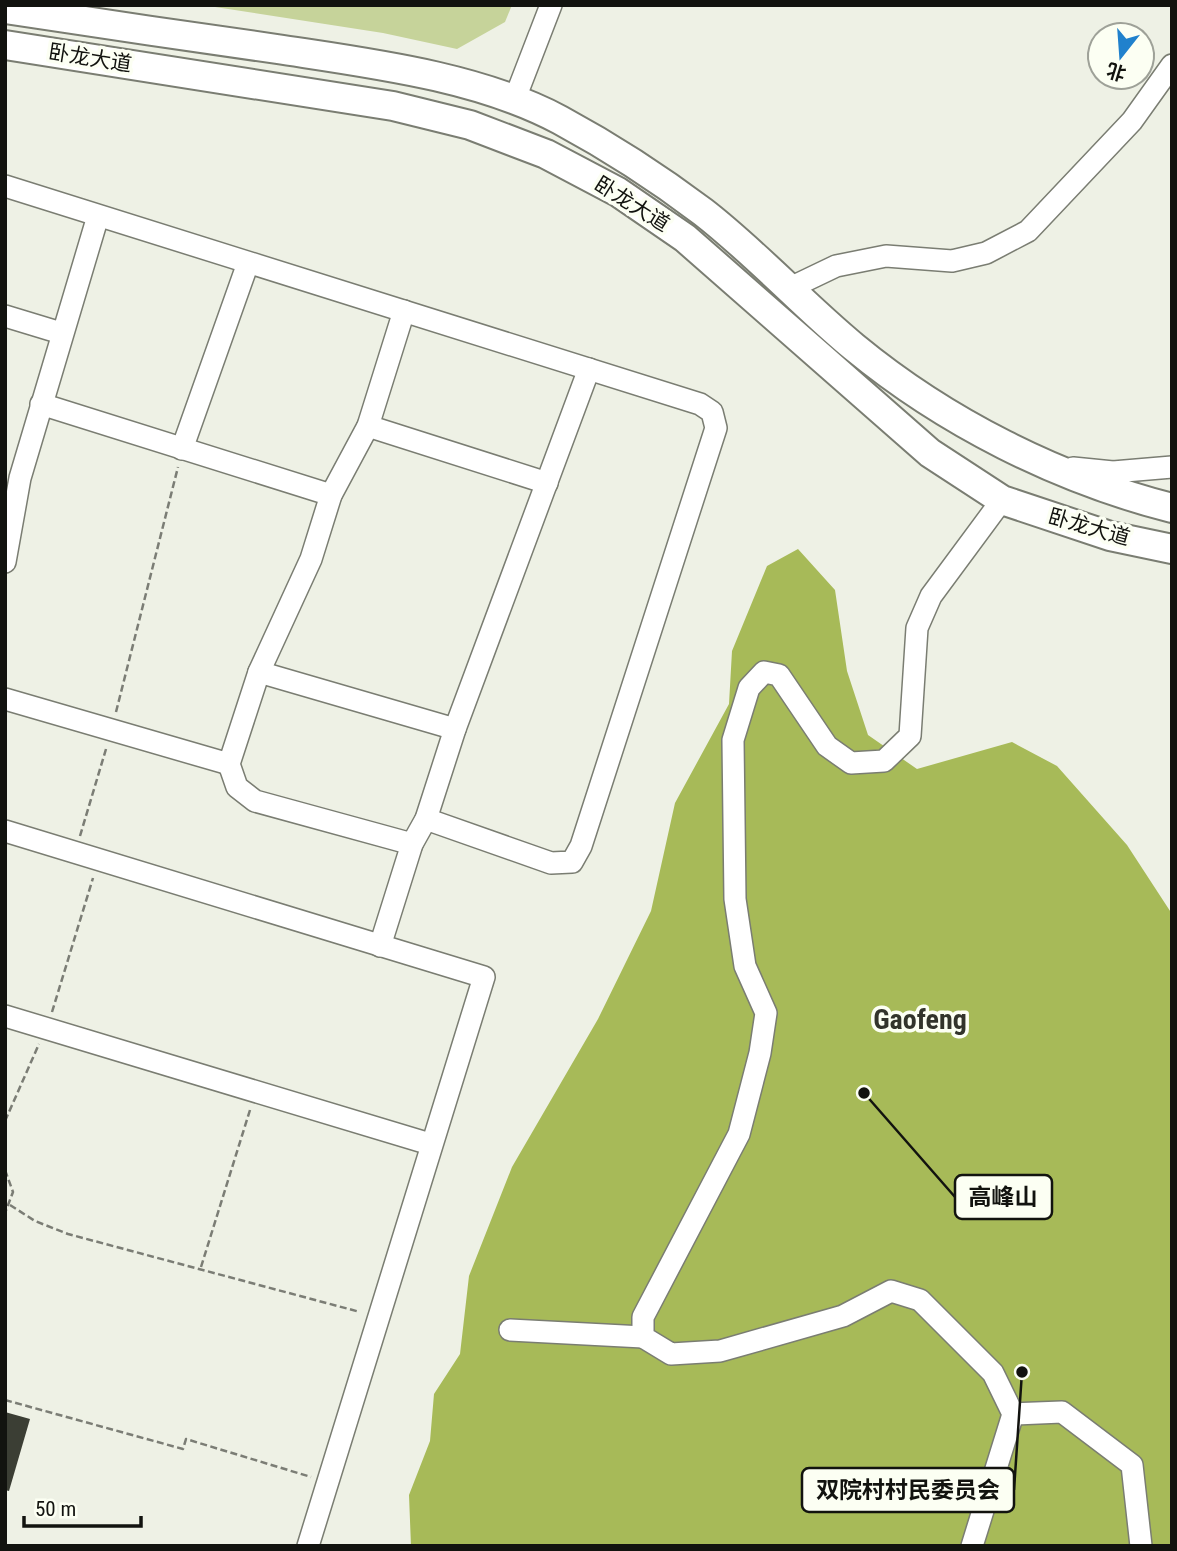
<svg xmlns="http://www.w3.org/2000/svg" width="1177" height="1551" font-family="'Roboto Condensed','Noto Sans SC',sans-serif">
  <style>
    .green { fill: #c6d39a }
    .forest { fill: #a7ba58 }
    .building { fill: #3b3e34 }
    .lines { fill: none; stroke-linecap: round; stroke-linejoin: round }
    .minor-casing { stroke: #7a7d72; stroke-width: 24 }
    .major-casing { stroke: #7a7d72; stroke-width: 32 }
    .path { stroke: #7b7d75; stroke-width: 2.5; stroke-dasharray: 7 3.5; stroke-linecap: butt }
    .minor { stroke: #fff; stroke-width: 21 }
    .major { stroke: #fff; stroke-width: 28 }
    .labels { text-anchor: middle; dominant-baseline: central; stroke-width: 7; stroke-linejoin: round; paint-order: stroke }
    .street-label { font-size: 21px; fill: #12130f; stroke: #fcfff3 }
    .district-label { font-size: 28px; font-weight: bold; fill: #32342b; stroke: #fcfff3 }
    .leader { fill: none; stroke: #12130f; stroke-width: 2.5 }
    .callout-dot { fill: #12130f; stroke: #fcfff3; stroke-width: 2.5 }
    .callout { fill: #fcfff3; stroke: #12130f; stroke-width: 2.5 }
    .callout-label { font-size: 23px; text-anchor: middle; font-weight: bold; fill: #12130f }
  </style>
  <rect width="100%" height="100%" fill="#eef1e5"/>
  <path class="green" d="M 202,5 L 512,5 L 505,22 L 457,49 L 383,33 Z"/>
  <path class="forest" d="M 798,549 L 835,590 L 847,671 L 868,735 L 917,769 L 1012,742 L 1057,766 L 1127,845 L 1172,914 L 1172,1546 L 411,1546 L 409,1495 L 430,1441 L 434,1394 L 460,1354 L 469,1276 L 512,1167 L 598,1019 L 651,911 L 675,803 L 729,704 L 732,651 L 767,566 Z"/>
  <path class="building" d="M 5,1412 L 30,1419 L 9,1491 L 5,1490 Z"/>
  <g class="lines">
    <g class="minor-casing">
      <g id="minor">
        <path d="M 514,101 L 551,5"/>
        <path d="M 5,186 L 700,404 L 712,412 L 716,428 L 581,846 L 572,862 L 551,863 L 426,819"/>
        <path d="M 788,289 L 836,266 L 886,256 L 952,261 L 986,253 L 1028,231 L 1132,121 L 1172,65"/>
        <path d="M 404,311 L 368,426 L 331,495 L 311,559 L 259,672 L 229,764 L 237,787 L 255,801 L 412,844"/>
        <path d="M 5,316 L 61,333"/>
        <path d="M 41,404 L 331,495"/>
        <path d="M 368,426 L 547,483"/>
        <path d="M 182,449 L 248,263"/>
        <path d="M 1073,468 L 1113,472 L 1172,467"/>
        <path d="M 5,562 L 20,478 L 98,216"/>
        <path d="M 259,672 L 455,729"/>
        <path d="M 5,699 L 229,764"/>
        <path d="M 5,831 L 484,977 L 308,1546"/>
        <path d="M 380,946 L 412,844 L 426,819 L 455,729 L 589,369"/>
        <path d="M 5,1016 L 430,1144"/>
        <path d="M 510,1330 L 643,1337"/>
        <path d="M 1013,1414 L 1062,1412 L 1132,1465 L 1141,1546"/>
        <path d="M 972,1546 L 1013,1414 L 993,1373 L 920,1300 L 891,1291 L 843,1316 L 720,1351 L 671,1354 L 643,1337 L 643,1317 L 739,1134 L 760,1053 L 766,1013 L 745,966 L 735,899 L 733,740 L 749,688 L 764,672 L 779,675 L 827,746 L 851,763 L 884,761 L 910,736 L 917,628 L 931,596 L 1002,500"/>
      </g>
    </g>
    <g class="major-casing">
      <g id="major">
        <path d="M 5,9 C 96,23 186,36 277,49 C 368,63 478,76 560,120 C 610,147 658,178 703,212 C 756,253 802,304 854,347 C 945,422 1058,479 1172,508"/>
        <path d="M 5,45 L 393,106 L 470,125 L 546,154 L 618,192 L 685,238 L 930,453 L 1002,500 L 1110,536 L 1172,549"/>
      </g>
    </g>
    <g class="path">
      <path d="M 116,712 L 178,467"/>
      <path d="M 80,836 L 106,749"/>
      <path d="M 52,1012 L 93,878"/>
      <path d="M 5,1121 L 39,1044"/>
      <path d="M 5,1170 L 13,1192 L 5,1213"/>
      <path d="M 10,1205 L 35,1221 L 68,1234 L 360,1312"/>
      <path d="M 201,1267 L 250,1110"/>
      <path d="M 5,1400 L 183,1449 L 186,1439 L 311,1477"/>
    </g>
    <use href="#minor" class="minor"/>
    <use href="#major" class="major"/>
  </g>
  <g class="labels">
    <g class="street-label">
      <text transform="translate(90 58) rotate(9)">卧龙大道</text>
      <text transform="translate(632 204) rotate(32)">卧龙大道</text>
      <text transform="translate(1089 527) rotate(16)">卧龙大道</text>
    </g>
    <g class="district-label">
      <text x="920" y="1019">Gaofeng</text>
    </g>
  </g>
  <path class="leader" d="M864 1093L955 1197M1022 1372L1014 1490"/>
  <g class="callout-dot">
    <circle cx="864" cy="1093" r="7"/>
    <circle cx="1022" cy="1372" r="7"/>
  </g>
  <g class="callout">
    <rect x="955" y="1175" width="97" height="44" rx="7"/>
    <rect x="802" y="1468" width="212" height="44" rx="7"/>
  </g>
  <g class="callout-label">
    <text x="1003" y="1205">高峰山</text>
    <text x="908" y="1498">双院村村民委员会</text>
  </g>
  <rect width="1177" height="1551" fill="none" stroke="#12130f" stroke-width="14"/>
  <g transform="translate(1121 56) rotate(197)"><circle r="33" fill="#fcfff3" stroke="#9ea198" stroke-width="2"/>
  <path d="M0-5L12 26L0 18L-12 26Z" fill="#2081cd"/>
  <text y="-10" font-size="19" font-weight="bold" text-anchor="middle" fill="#12130f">北</text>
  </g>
  <path d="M24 1516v10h117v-10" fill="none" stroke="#12130f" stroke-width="3.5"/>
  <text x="35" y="1516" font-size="21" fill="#12130f" stroke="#fcfff3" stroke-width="5" paint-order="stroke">50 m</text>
</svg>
